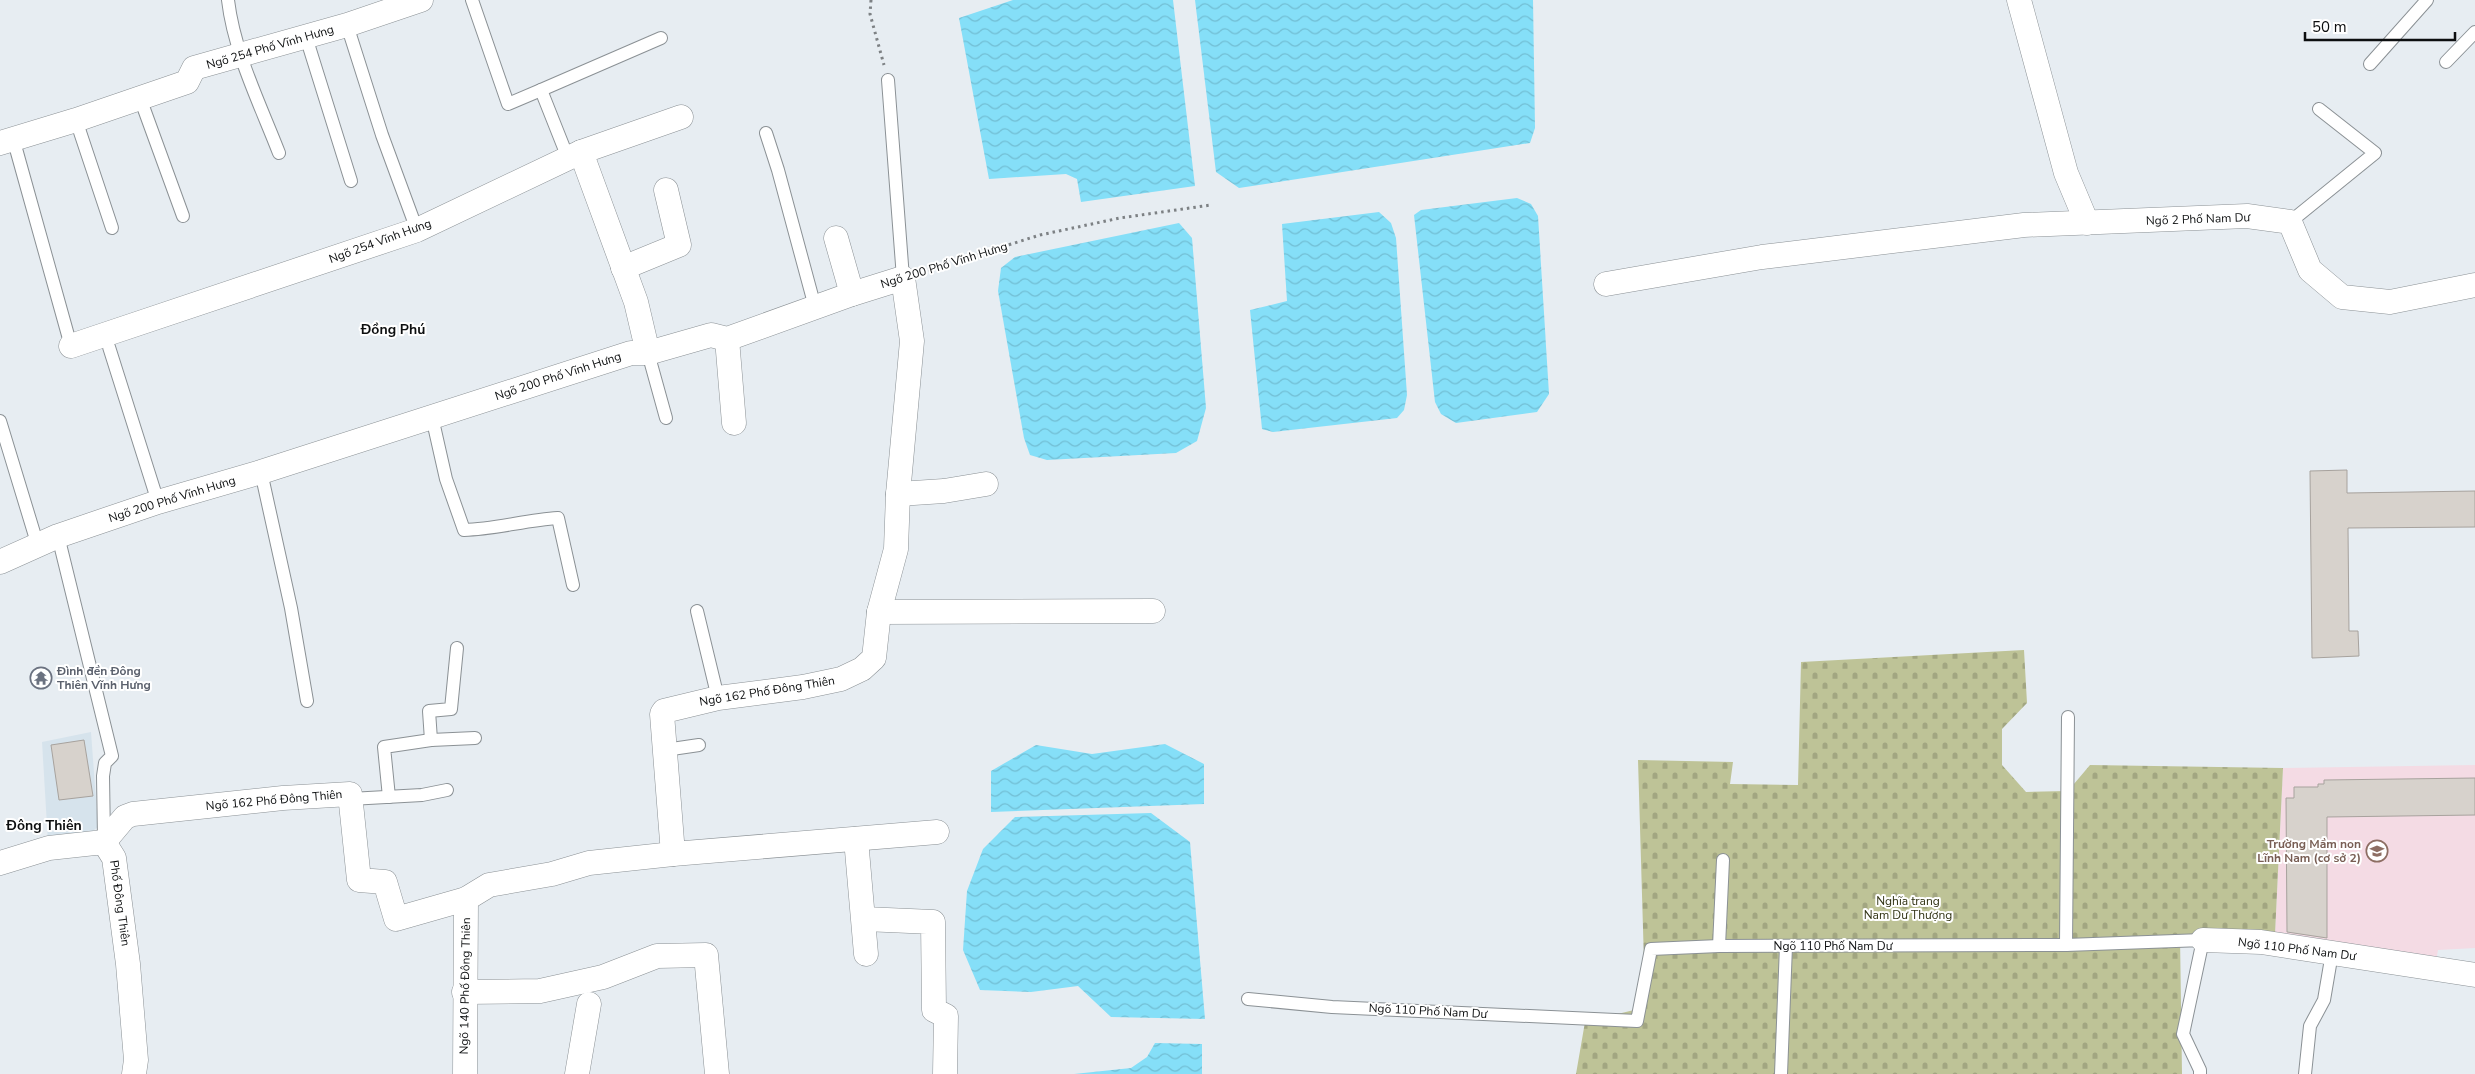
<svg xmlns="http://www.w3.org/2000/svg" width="2475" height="1074" font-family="'Nunito Sans',sans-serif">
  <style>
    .built { fill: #d6e3ec }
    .education { fill: #f4dbe4 }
    .cemetery { fill: url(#cemetery-stones) }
    .water { fill: url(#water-waves) }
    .building { fill: #d7d2cc; stroke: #a7a29d }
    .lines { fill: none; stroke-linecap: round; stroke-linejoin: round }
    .service-casing { stroke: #8b9195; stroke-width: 14 }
    .minor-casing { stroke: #8b9195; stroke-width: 25 }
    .path { stroke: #7d8184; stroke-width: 3; stroke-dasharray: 2.5 4; stroke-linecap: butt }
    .service { stroke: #fff; stroke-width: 12 }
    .minor { stroke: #fff; stroke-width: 24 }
    .labels { text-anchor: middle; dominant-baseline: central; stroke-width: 4; stroke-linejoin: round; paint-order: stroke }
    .street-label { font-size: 12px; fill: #0d0f10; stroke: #fff }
    .worship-label { font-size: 12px; font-weight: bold; fill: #5b616d; stroke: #fff; text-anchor: start }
    .education-label { font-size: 12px; font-weight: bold; fill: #785e54; stroke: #fff; text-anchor: end }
    .park-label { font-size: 12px; fill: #313314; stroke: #fff }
    .neighbourhood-label { font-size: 14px; font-weight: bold; fill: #0d0f10; stroke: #fff }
  </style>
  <defs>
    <pattern id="cemetery-stones" width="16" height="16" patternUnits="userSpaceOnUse" patternTransform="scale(1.25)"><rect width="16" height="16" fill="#bec397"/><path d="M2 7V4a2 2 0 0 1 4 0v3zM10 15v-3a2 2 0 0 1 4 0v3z" fill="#a2a681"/></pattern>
    <pattern id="water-waves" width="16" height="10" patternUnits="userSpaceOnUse" patternTransform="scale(1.25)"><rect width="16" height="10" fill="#85dff8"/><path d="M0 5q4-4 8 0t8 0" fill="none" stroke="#72bed4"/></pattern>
  </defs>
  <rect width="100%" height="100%" fill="#e7edf2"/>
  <path class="built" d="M 91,732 L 98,827 L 82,839 L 48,842 L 42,742 Z"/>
  <path class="education" d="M 2475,765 L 2475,948 L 2438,950 L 2436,961 L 2275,934 L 2283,768 Z"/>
  <path class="cemetery" d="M 2024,650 L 2027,703 L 2002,729 L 2002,765 L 2026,792 L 2068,791 L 2090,765 L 2283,768 L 2275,934 L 2180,936 L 2182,1074 L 1576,1074 L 1585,1022 L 1634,1010 L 1644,962 L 1638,760 L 1733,762 L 1730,784 L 1798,785 L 1801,662 Z"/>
  <g class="water">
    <path d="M 1013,0 L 1173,0 L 1195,186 L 1081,202 L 1077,179 L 1066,174 L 989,179 L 959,18 Z"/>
    <path d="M 1195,0 L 1533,0 L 1535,128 L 1530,143 L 1239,188 L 1216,172 Z"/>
    <path d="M 1517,198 L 1531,204 L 1538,216 L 1549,394 L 1537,412 L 1456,423 L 1441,414 L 1435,402 L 1414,215 L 1421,210 Z"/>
    <path d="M 1379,212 L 1391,223 L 1396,238 L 1407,395 L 1404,410 L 1397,418 L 1273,432 L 1262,429 L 1250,310 L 1287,301 L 1282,224 Z"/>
    <path d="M 1179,223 L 1192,238 L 1206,408 L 1197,441 L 1176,453 L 1047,460 L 1030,455 L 1024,438 L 998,291 L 1001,268 L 1015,257 Z"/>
    <path d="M 1165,744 L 1204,764 L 1204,804 L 991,812 L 991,771 L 1036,745 L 1092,754 Z"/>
    <path d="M 1151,813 L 1190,842 L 1205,1019 L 1111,1017 L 1078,986 L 1031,992 L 980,990 L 963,950 L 967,891 L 983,849 L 1015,817 Z"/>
    <path d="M 1155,1043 L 1202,1044 L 1202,1074 L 1074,1074 L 1131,1068 L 1147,1057 Z"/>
  </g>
  <g class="building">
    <path d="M 2347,470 L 2347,493 L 2475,491 L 2475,527 L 2348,528 L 2349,631 L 2358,631 L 2359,656 L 2312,658 L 2310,471 Z"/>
    <path d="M 84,740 L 93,796 L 59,800 L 51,745 Z"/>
    <path d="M 2475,778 L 2475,815 L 2327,817 L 2327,938 L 2287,932 L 2286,798 L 2294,798 L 2294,787 L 2318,787 L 2318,784 L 2324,784 L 2324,780 Z"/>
  </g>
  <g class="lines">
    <g class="service-casing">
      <g id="service">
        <path d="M 228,0 C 234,52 260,104 279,153"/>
        <path d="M 472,0 L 508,104 L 541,90"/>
        <path d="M 347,25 L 382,135 L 417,230"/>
        <path d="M 306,37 L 351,181"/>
        <path d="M 2446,62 L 2475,32"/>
        <path d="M 2370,64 L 2427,0"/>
        <path d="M 888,80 L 903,278"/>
        <path d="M 140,98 L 183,216"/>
        <path d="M 76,120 L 112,228"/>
        <path d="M 766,133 L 778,170 L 815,307"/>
        <path d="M 13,138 L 71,346"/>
        <path d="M 568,158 L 541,90 L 661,38"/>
        <path d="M 2290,222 L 2375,153 L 2319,109"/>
        <path d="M 109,347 L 158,502"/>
        <path d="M 648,353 L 666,418"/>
        <path d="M 432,417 L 446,479 L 464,530 C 496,529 526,520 558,518 L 573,585"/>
        <path d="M 0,421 L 38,546"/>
        <path d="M 261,472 L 291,608 L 307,701"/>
        <path d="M 58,536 L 112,756 L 105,763 L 103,776 L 104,839"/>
        <path d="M 697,611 L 718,698"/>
        <path d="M 431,740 L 429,711 L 451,709 L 457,648"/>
        <path d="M 665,750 L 699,745"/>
        <path d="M 389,797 L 384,747 L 431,740 L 475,738"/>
        <path d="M 350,799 L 422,795 L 447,790"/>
        <path d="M 2066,945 L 2068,717"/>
        <path d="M 1719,946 L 1723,860"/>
        <path d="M 1248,999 L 1332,1007 L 1637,1021 L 1651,949 L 1719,946 L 2066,945 L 2203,940 L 2183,1034 L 2200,1070 L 2200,1074"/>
        <path d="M 1781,1074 L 1786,946"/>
        <path d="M 2305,1074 L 2310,1026 L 2324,1000 L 2332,953"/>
      </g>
    </g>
    <g class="minor-casing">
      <g id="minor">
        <path d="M 2019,0 L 2066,173 L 2087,223"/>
        <path d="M 0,143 L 76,120 L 187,82 L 194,68 L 347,25 L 421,0"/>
        <path d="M 581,152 L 636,302 L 648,353"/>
        <path d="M 836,238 L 852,294"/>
        <path d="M 623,268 L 679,245 L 666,190"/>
        <path d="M 1606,284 L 1762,257 L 2024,225 L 2247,216 L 2290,222 L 2310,270 L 2342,297 L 2390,302 L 2475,285"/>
        <path d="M 727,339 L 734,423"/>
        <path d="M 71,346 L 417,230 L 581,152 L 681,117"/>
        <path d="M 898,494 L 944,491 L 986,484"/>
        <path d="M 0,562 L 58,536 L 158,502 L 261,472 L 631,353 L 648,353 L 711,335 L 727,339 L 852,294 L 903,278 L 912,341 L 898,494 L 896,549 L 879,612 L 874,658 L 862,669 L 841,679 L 803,687 L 718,698 L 664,711 L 662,714 L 673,854"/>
        <path d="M 879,612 L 1153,611"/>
        <path d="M 856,839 L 866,954"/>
        <path d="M 104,842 L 125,817 L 133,814 L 283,798 L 350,794 L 359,880 L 385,882 L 396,919 L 466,899 L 489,885 L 552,874 L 589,863 L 673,854 L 937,832"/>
        <path d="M 0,863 L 49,848 L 104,842 L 114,858 L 128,964 L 136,1060 L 134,1074"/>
        <path d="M 864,919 L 933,922 L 934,1010 L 946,1016 L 945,1074"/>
        <path d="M 2203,940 L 2261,942 L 2475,975"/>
        <path d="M 464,992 L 540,991 L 603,977 L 657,956 L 706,955 L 717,1074"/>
        <path d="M 465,1074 L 466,899"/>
        <path d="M 577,1074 L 589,1004"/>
      </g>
    </g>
    <g class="path">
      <path d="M 871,0 L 870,14 L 884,65"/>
      <path d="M 922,272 L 1040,235 L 1120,218 L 1211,205"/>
    </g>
    <use href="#service" class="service"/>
    <use href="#minor" class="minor"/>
  </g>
  <defs>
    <g id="temple-ring" transform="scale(1.125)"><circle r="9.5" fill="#fff" stroke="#6b7280" stroke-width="1.5"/><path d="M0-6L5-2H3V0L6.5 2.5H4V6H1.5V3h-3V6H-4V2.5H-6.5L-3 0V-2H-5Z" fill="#6b7280"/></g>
    <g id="school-ring" transform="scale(1.125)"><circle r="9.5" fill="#fff" stroke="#8d6e63" stroke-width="1.5"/><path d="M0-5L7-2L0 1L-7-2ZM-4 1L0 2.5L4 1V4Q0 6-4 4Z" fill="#8d6e63"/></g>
  </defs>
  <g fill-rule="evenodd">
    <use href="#temple-ring" x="41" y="678"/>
    <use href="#school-ring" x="2377" y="851"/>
  </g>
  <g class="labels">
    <g class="street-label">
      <text transform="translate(270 47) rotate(-16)">Ngõ 254 Phố Vĩnh Hưng</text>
      <text transform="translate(2198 219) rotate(-2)">Ngõ 2 Phố Nam Dư</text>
      <text transform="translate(380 241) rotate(-20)">Ngõ 254 Vĩnh Hưng</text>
      <text transform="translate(944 265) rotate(-17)">Ngõ 200 Phố Vĩnh Hưng</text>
      <text transform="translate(558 376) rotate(-18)">Ngõ 200 Phố Vĩnh Hưng</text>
      <text transform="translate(172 499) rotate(-17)">Ngõ 200 Phố Vĩnh Hưng</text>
      <text transform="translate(767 691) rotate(-9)">Ngõ 162 Phố Đông Thiên</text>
      <text transform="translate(274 800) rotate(-5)">Ngõ 162 Phố Đông Thiên</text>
      <text transform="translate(120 903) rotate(82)">Phố Đông Thiên</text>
      <text x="1833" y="946">Ngõ 110 Phố Nam Dư</text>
      <text transform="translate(2297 949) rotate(7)">Ngõ 110 Phố Nam Dư</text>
      <text transform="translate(465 986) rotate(-89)">Ngõ 140 Phố Đông Thiên</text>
      <text transform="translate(1428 1011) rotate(3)">Ngõ 110 Phố Nam Dư</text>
    </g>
    <g class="worship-label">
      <text x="57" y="671">Đình đền Đông<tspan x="57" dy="14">Thiên Vĩnh Hưng</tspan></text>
    </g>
    <g class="education-label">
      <text x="2361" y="844">Trường Mầm non<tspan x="2361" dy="14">Lĩnh Nam (cơ sở 2)</tspan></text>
    </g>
    <g class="park-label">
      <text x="1908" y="901">Nghĩa trang<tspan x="1908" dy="14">Nam Dư Thượng</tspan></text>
    </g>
    <g class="neighbourhood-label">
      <text x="393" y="329">Đồng Phú</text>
      <text x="44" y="825">Đông Thiên</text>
    </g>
  </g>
  <path d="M2305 32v8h150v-8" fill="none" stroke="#0d0f10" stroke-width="2.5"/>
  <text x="2312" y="32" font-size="15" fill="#0d0f10" stroke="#ffffff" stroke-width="4" paint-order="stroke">50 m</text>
</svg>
